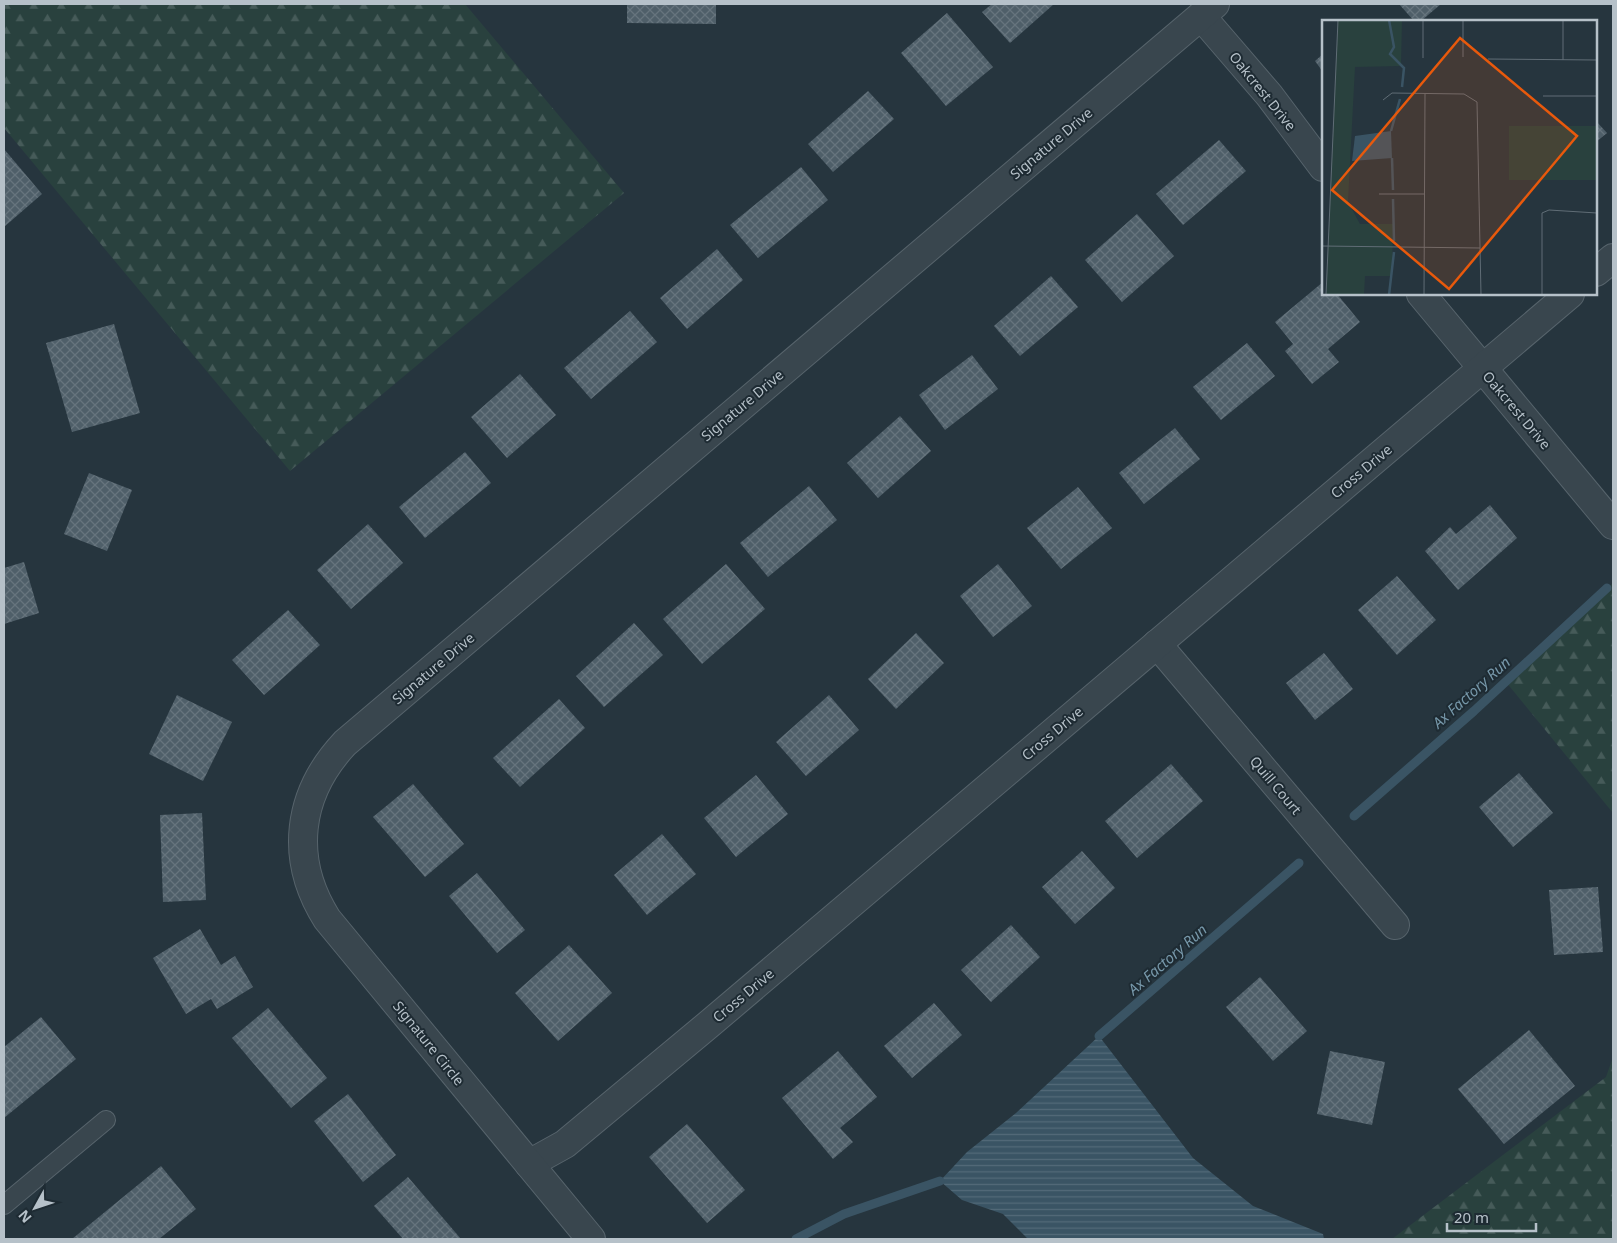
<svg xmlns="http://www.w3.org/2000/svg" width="1617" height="1243" font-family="'Noto Sans',sans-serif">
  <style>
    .forest { fill: url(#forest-firs) }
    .water { fill: url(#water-rules) }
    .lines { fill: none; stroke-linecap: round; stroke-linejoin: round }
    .stream { stroke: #3a5464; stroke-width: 9 }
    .building { fill: url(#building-cross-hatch) }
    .service-casing { stroke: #57646c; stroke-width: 20 }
    .minor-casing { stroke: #57646c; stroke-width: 30 }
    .service { stroke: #39464e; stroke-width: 18 }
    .minor { stroke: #39464e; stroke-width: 28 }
    .labels { text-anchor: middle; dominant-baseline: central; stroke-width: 4; stroke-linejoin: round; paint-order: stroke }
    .street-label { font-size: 14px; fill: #b6c1c9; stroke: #1e2b33 }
    .water-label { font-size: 15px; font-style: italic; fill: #7798aa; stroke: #1e2b33 }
    .inset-river { fill: none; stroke: #3a5464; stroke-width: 2.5 }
    .inset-road { fill: none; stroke: #606d76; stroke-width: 1 }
    .view { fill: #e8590c; fill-opacity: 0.15; stroke: #e8590c; stroke-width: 2.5 }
    .inset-edge { fill: none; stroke: #b6c1c9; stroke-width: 2.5 }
  </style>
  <defs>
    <pattern id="forest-firs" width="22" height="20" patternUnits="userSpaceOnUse" patternTransform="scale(1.25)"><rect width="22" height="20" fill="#29413e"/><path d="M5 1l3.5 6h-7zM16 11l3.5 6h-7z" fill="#465b59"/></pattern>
    <pattern id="water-rules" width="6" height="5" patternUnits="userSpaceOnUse" patternTransform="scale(1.25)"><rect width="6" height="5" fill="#3a5464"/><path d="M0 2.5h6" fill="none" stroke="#546b79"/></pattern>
    <pattern id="building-cross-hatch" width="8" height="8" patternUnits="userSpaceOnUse" patternTransform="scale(1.25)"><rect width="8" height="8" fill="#4f5f69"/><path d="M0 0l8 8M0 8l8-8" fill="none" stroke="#66747d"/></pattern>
  </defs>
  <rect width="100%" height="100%" fill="#26353e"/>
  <g class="forest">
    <path d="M 4,4 L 465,4 L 624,193 L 290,471 L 4,128 Z"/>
    <path d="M 1613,583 L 1613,813 L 1506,682 Z"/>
    <path d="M 1613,1057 L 1613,1239 L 1392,1239 L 1606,1077 Z"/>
  </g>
  <path class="water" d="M 1099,1036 L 1193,1158 L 1253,1206 L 1323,1234 L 1324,1239 L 1028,1239 L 1003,1214 L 962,1200 L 940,1181 L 967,1152 L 1016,1113 Z"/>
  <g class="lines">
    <g class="stream">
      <path d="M 1354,816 L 1474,711 L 1607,588"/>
      <path d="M 1099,1036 L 1299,863"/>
      <path d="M 796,1239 L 844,1214 L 940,1181"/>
    </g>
  </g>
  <g class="building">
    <path d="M 627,4 L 716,4 L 716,24 L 627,23 Z"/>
    <path d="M 992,4 L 1054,4 L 1010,43 L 982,12 Z"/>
    <path d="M 1399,4 L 1441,4 L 1421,21 L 1414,21 Z"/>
    <path d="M 947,13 L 993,67 L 946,106 L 901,53 Z"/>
    <path d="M 1323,54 L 1323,72 L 1315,61 Z"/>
    <path d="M 868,91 L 894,119 L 833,172 L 808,144 Z"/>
    <path d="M 1596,121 L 1607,133 L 1596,142 Z"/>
    <path d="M 1219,140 L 1246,171 L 1183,225 L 1156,194 Z"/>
    <path d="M 4,149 L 42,194 L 4,227 Z"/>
    <path d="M 801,167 L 828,200 L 758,258 L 730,225 Z"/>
    <path d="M 1137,214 L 1174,256 L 1122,302 L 1085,260 Z"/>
    <path d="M 717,249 L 743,280 L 687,329 L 660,298 Z"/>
    <path d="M 1051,276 L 1078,307 L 1020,356 L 994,326 Z"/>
    <path d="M 1323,282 L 1323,294 L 1337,294 L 1360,322 L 1328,349 L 1339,362 L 1312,384 L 1285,351 L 1293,344 L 1275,322 Z"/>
    <path d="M 630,311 L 657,342 L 591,399 L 564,368 Z"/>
    <path d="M 114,324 L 140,413 L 72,432 L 46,343 Z"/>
    <path d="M 1247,343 L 1275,376 L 1221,420 L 1193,387 Z"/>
    <path d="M 972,355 L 998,389 L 945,430 L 919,395 Z"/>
    <path d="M 520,374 L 556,415 L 507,458 L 471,417 Z"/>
    <path d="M 900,416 L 931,451 L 878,498 L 847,463 Z"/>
    <path d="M 1175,428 L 1200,459 L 1144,504 L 1119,473 Z"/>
    <path d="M 465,452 L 491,483 L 425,538 L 399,507 Z"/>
    <path d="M 89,473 L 132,490 L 107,551 L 64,534 Z"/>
    <path d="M 809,486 L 837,520 L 768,577 L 740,543 Z"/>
    <path d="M 1078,487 L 1112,528 L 1061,569 L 1027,528 Z"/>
    <path d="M 1490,505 L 1517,538 L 1458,590 L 1425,551 L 1450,527 L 1456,534 Z"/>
    <path d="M 368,524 L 403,563 L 351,609 L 317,570 Z"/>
    <path d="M 24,562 L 39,613 L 4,624 L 4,568 Z"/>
    <path d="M 726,564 L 765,609 L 702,664 L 663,619 Z"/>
    <path d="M 998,564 L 1032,606 L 993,637 L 960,596 Z"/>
    <path d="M 1397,576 L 1436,620 L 1397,655 L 1358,610 Z"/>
    <path d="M 288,610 L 320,645 L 264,695 L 232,660 Z"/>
    <path d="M 634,623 L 663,655 L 604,707 L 576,676 Z"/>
    <path d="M 916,633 L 944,663 L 896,709 L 868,679 Z"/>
    <path d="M 1324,653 L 1353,689 L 1315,720 L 1286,683 Z"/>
    <path d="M 177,695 L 232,722 L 203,781 L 149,754 Z"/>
    <path d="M 829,695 L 859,730 L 806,776 L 776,742 Z"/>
    <path d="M 559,699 L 585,728 L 520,787 L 493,758 Z"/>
    <path d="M 1171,764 L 1203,801 L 1137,858 L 1105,821 Z"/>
    <path d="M 1519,773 L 1553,813 L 1513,847 L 1479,807 Z"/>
    <path d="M 756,775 L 788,814 L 736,857 L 704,818 Z"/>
    <path d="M 413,784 L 464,844 L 425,877 L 373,817 Z"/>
    <path d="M 202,813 L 206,900 L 163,902 L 160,815 Z"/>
    <path d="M 662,834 L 696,874 L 647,915 L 614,875 Z"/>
    <path d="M 1082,851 L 1115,888 L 1075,924 L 1042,887 Z"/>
    <path d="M 477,873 L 525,930 L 497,953 L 449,896 Z"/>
    <path d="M 1598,887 L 1603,952 L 1554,955 L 1549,890 Z"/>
    <path d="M 1011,925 L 1040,957 L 991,1002 L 961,970 Z"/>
    <path d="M 200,929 L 221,965 L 235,956 L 253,987 L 217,1009 L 211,999 L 186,1014 L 153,958 Z"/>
    <path d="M 569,945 L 612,993 L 558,1041 L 515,993 Z"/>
    <path d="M 1260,977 L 1307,1031 L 1273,1061 L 1226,1007 Z"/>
    <path d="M 934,1003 L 962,1035 L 912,1078 L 884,1046 Z"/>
    <path d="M 268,1008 L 327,1078 L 291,1108 L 232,1038 Z"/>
    <path d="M 41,1017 L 76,1059 L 4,1118 L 4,1047 Z"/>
    <path d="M 1529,1030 L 1575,1086 L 1504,1144 L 1458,1089 Z"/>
    <path d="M 838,1051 L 877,1097 L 840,1128 L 853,1142 L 833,1159 L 782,1098 Z"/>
    <path d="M 1330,1051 L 1385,1062 L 1372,1125 L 1317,1114 Z"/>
    <path d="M 348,1094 L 396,1155 L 363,1182 L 314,1121 Z"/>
    <path d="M 687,1124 L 745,1190 L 707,1223 L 649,1157 Z"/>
    <path d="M 161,1166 L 196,1209 L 159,1239 L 72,1239 Z"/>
    <path d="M 408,1177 L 461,1239 L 403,1239 L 374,1206 Z"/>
  </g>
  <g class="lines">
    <g class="service-casing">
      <path id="service" d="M 4,1205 L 106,1120"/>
    </g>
    <g class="minor-casing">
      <g id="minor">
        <path d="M 1201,16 L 1269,95 L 1323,167"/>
        <path d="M 1596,272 L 1613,258"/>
        <path d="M 1421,294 L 1613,525"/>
        <path d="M 1157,644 L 1395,925"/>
        <path d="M 529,1164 L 565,1144 L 708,1025 L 1570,294"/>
        <path d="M 591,1239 L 327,919 C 289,859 297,794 345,743 L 1215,4"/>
      </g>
    </g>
    <use href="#service" class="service"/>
    <use href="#minor" class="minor"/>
  </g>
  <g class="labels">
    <g class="street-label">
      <text transform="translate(1263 91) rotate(51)">Oakcrest Drive</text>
      <text transform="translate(1051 143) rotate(-40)">Signature Drive</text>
      <text transform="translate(742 405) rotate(-40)">Signature Drive</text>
      <text transform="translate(1517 410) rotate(50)">Oakcrest Drive</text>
      <text transform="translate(1361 471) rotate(-40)">Cross Drive</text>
      <text transform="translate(433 668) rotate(-40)">Signature Drive</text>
      <text transform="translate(1052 733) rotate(-40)">Cross Drive</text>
      <text transform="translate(1276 785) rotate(50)">Quill Court</text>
      <text transform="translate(743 995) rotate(-40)">Cross Drive</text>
      <text transform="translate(429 1043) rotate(51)">Signature Circle</text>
    </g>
    <g class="water-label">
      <text transform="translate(1471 692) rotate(-42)">Ax Factory Run</text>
      <text transform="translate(1167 959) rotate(-41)">Ax Factory Run</text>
    </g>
  </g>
  <g transform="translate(1322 20)">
    <rect width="275" height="275" fill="#26353e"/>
    <path d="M 16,0 L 80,0 L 79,46 L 33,47 L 26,182 L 38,204 L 71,204 L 70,256 L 43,256 L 42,275 L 4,275 ZM 187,106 L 275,106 L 275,160 L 187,160 Z" fill="#29413e"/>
    <path d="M 69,111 L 70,138 L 30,141 L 33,116 Z" fill="#3a5464"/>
    <path class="inset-river" d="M 67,0 L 72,27 L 68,34 L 82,48 L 80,67M 69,111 L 78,79M 70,138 L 71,170M 71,179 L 72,221M 67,275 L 72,232"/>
    <path class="inset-road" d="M 141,0 L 141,37M 241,0 L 241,40M 101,38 L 101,0M 166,39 L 275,40M 221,76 L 275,76M 61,80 L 70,73 L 142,74 L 155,82 L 159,275M 57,174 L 103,174M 0,226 L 158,228M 4,275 L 16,0M 102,275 L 103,74M 220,275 L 220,193 L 227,190 L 275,193"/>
    <path class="view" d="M 138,18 L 255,116 L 127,269 L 10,170 Z"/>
    <rect width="275" height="275" class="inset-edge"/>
  </g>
  <rect width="1617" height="1243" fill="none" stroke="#b6c1c9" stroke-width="10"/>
  <g transform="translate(35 1208) rotate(230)" stroke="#1e2b33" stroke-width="4" paint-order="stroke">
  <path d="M0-4L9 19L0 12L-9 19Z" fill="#b6c1c9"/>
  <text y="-8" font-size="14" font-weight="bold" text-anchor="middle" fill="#b6c1c9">N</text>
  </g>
  <path d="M1447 1223v8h89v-8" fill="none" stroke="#b6c1c9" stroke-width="2.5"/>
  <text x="1454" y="1223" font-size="15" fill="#b6c1c9" stroke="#1e2b33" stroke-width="4" paint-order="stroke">20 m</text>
</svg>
